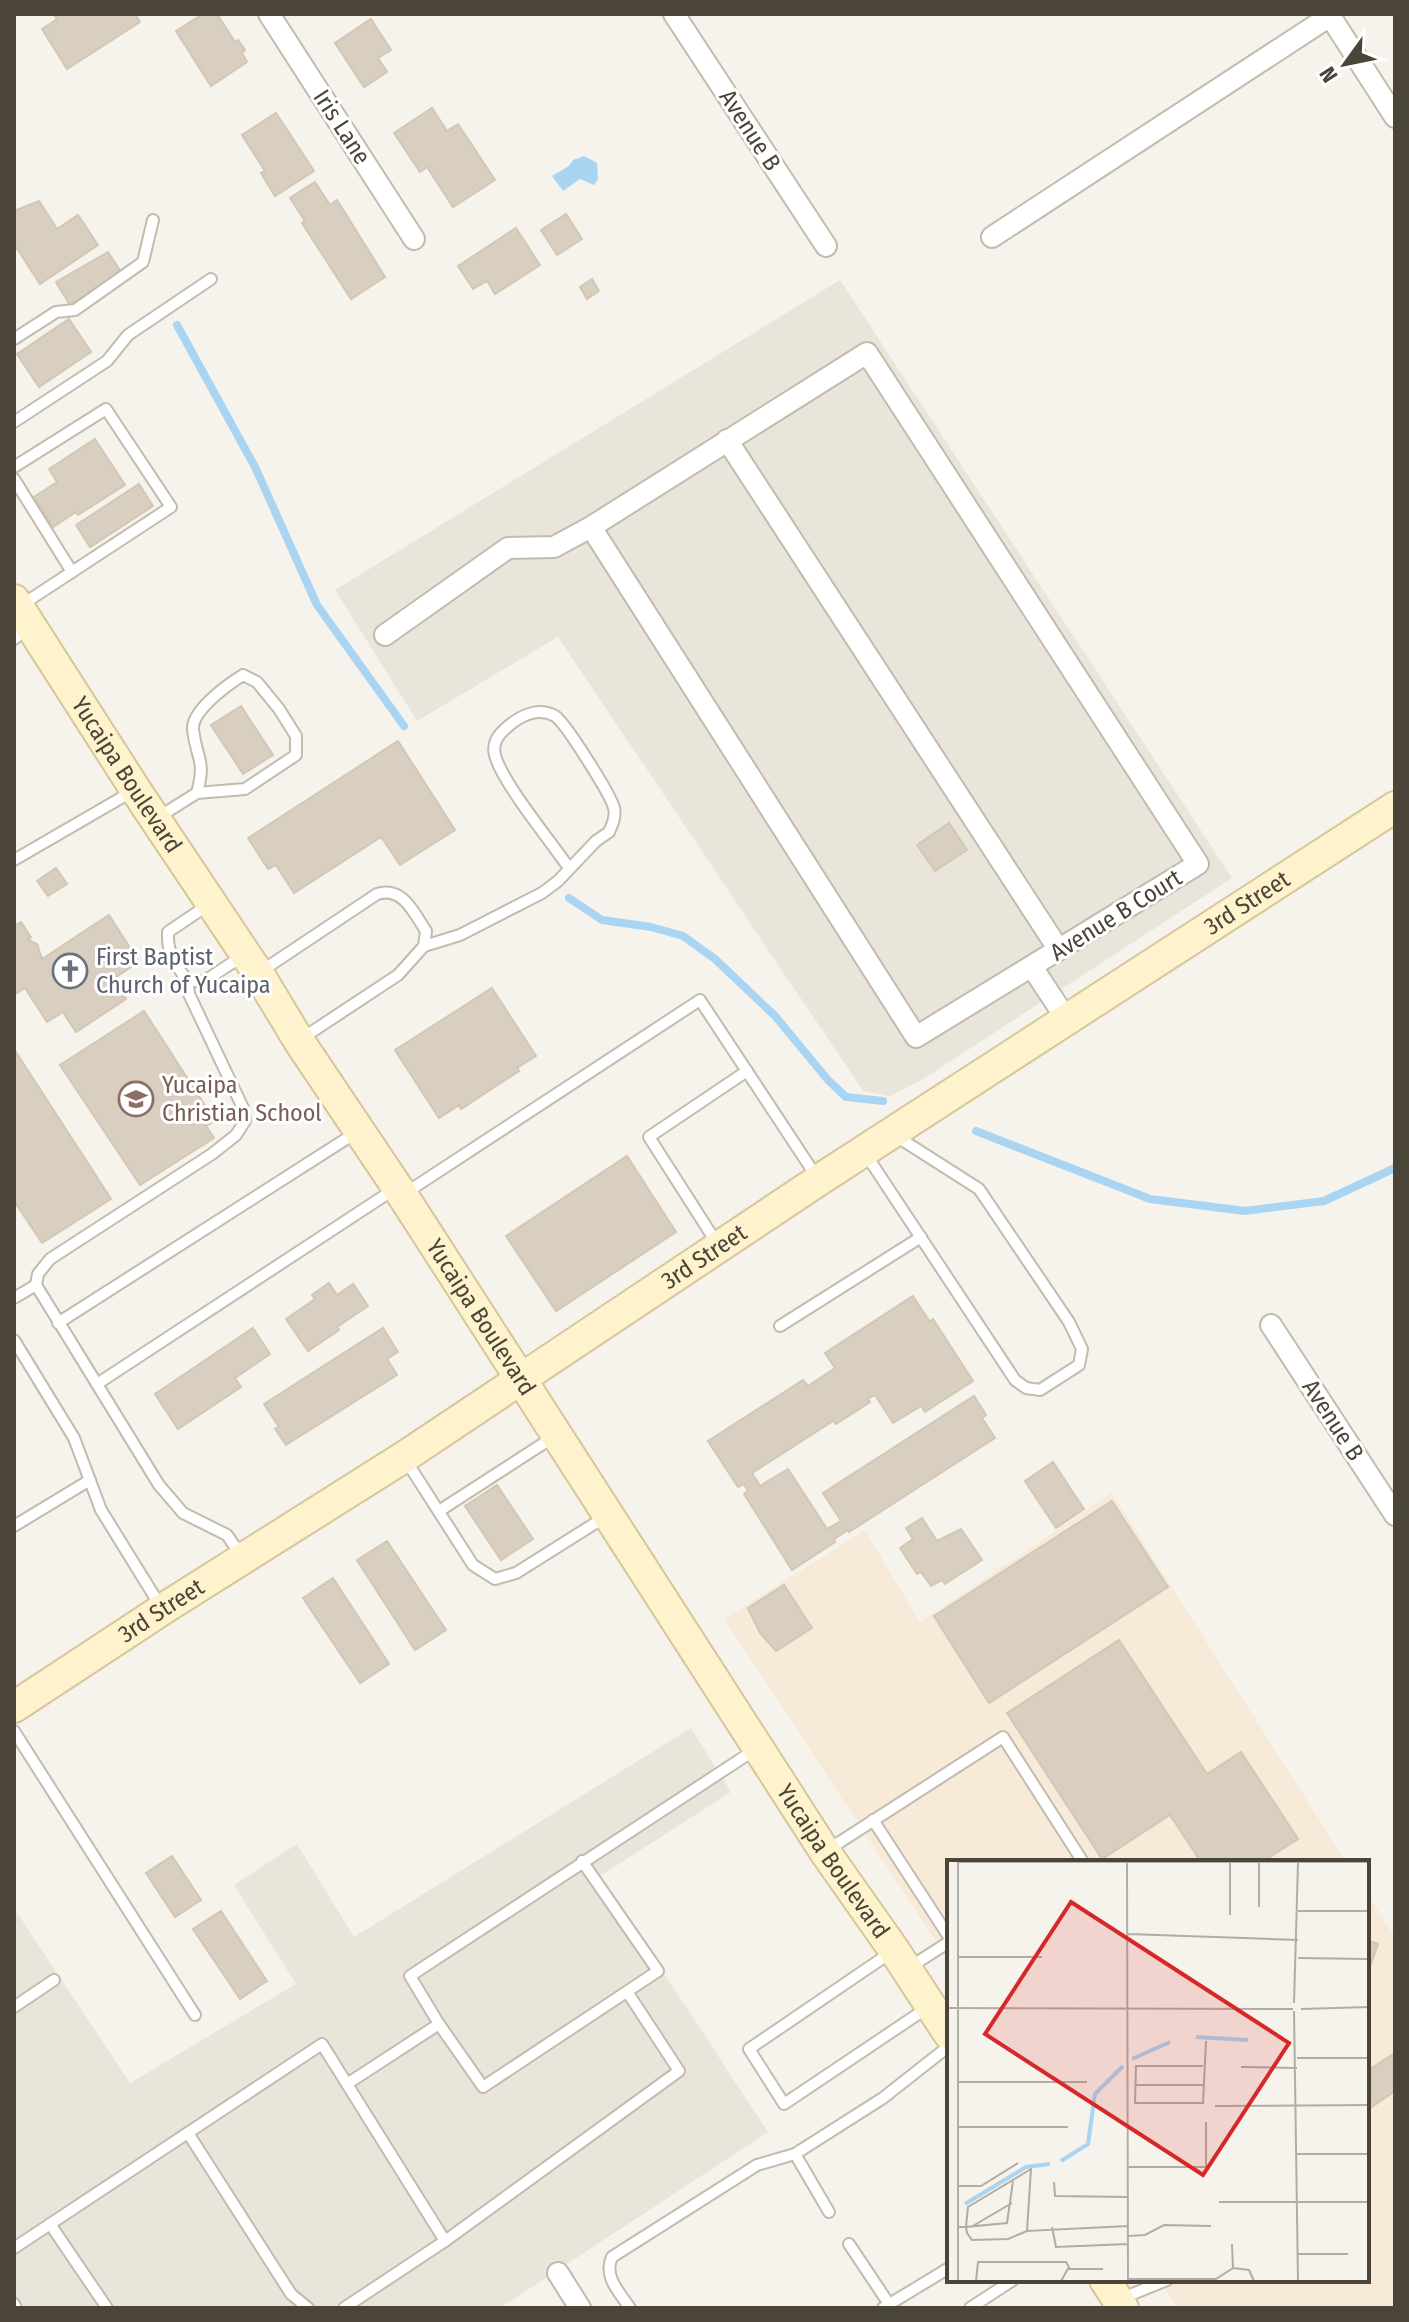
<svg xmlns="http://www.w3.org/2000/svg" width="1409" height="2322" font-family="'Fira Sans Condensed',sans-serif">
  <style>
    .residential { fill: #eae5da }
    .commercial { fill: #f7ead8 }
    .water { fill: #a9d4f2 }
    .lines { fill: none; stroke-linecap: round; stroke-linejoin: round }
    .stream { stroke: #a9d4f2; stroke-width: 8 }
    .building { fill: #d8cfc1; stroke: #d3c7b4; stroke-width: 2 }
    .lane-casing { stroke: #c2bbae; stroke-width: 14 }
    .street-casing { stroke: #c2bbae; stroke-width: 24 }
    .secondary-casing { stroke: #d6c79b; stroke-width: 34 }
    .lane { stroke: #fff; stroke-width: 10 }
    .street { stroke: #fff; stroke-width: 20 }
    .secondary { stroke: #fff3cd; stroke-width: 30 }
    .labels { text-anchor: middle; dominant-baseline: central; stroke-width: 6; stroke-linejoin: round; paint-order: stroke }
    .street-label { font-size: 24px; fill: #4b4439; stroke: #fff }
    .worship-label { font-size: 24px; fill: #5b616d; stroke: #fff; text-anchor: start }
    .education-label { font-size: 24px; fill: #785e54; stroke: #fff; text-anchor: start }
    .inset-river { fill: none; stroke: #a9d4f2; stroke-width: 4 }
    .inset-road { fill: none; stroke: #b2ada4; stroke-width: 2 }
    .view { fill: #d62828; fill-opacity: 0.15; stroke: #d62828; stroke-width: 4 }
    .inset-edge { fill: none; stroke: #4b4439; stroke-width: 4 }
  </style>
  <rect width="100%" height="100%" fill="#f6f3ec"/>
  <g class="residential">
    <path d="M 840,280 L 1232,878 L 923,1079 L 890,1096 L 863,1091 L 558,637 L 417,721 L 335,590 Z"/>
    <path d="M 691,1728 L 731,1792 L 600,1876 L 768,2132 L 500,2308 L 14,2308 L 14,1908 L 130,2083 L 296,1984 L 234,1885 L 297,1844 L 354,1937 Z"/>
  </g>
  <g class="commercial">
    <path d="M 1112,1493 L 1346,1862 L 949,1862 L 949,1961 L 724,1619 L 865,1530 L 920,1622 Z"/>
    <path d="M 1367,1894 L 1395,1937 L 1395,2308 L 1177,2308 L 1159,2280 L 1367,2280 Z"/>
  </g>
  <path class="water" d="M 584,156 L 597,163 L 598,179 L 594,185 L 580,179 L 563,191 L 552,176 L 569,166 L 573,160 Z"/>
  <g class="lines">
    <g class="stream">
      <path d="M 177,325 L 255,467 L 317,605 L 404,726"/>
      <path d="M 569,898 L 602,920 L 651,927 L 683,936 L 715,959 L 775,1016 L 828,1080 L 846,1097 L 883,1101"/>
      <path d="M 976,1131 L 1150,1199 L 1245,1211 L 1324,1201 L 1395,1168"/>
    </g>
  </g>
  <g class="building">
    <path d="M 53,14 L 135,14 L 140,22 L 67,69 L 42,29 L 57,19 Z"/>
    <path d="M 203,14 L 217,14 L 235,42 L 238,40 L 245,50 L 242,53 L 247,62 L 211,86 L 176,31 Z"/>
    <path d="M 371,19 L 391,50 L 378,58 L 387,72 L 364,87 L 335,43 Z"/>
    <path d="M 432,108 L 447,131 L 458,124 L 495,180 L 453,207 L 427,167 L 420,172 L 394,133 Z"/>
    <path d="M 276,113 L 314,171 L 275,196 L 261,173 L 265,171 L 242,135 Z"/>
    <path d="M 315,182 L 330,205 L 337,200 L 385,277 L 351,299 L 302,223 L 305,221 L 290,198 Z"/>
    <path d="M 39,201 L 57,229 L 78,215 L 98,245 L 40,284 L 14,244 L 14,211 Z"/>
    <path d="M 566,214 L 582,239 L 557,255 L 541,230 Z"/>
    <path d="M 516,228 L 540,265 L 495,294 L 487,281 L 473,289 L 458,266 Z"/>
    <path d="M 108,252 L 121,272 L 70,305 L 56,282 Z"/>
    <path d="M 592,279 L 599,291 L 587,299 L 580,287 Z"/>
    <path d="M 69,319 L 91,352 L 39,387 L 17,354 Z"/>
    <path d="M 95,439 L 125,485 L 78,515 L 76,512 L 53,527 L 34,497 L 57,482 L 49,469 Z"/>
    <path d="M 139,484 L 153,506 L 90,547 L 76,525 Z"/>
    <path d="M 241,706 L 273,755 L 243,774 L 211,725 Z"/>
    <path d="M 398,741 L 455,830 L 400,865 L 381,837 L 294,893 L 276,865 L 268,869 L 248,838 Z"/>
    <path d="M 949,823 L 967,850 L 935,871 L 917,845 Z"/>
    <path d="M 56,868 L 67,884 L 48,896 L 37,881 Z"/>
    <path d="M 109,915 L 139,962 L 113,979 L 126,999 L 76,1032 L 63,1012 L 47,1022 L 25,988 L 14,995 L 14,926 L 21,922 L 31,937 L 28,940 L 37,944 L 42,959 Z"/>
    <path d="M 492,988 L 536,1056 L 517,1068 L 519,1071 L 461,1109 L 459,1105 L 439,1118 L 395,1050 Z"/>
    <path d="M 144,1011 L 215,1121 L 206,1126 L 214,1138 L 140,1185 L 60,1065 Z"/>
    <path d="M 14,1049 L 111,1199 L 42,1243 L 14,1201 Z"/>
    <path d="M 627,1156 L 676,1232 L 556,1311 L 506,1236 Z"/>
    <path d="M 329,1283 L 337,1295 L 353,1284 L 368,1306 L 337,1327 L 339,1330 L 308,1351 L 286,1319 L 315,1299 L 312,1295 Z"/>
    <path d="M 913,1296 L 930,1322 L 933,1319 L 973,1381 L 925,1412 L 921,1406 L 893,1423 L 875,1395 L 868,1399 L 870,1402 L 836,1424 L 833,1421 L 752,1473 L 760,1486 L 788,1469 L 827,1529 L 841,1521 L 823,1493 L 974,1396 L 986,1415 L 982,1418 L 995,1438 L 849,1532 L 848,1530 L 834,1539 L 835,1542 L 792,1570 L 744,1494 L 748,1491 L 744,1484 L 738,1487 L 708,1441 L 803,1380 L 808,1386 L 835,1368 L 825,1353 Z"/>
    <path d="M 253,1328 L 270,1354 L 235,1378 L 241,1387 L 178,1429 L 155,1394 Z"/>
    <path d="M 383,1328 L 398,1352 L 387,1359 L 397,1375 L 286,1445 L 275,1429 L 279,1427 L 264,1404 Z"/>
    <path d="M 1053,1462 L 1084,1509 L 1056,1528 L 1025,1481 Z"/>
    <path d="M 497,1485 L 533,1539 L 501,1560 L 465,1506 Z"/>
    <path d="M 1112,1501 L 1168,1587 L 989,1703 L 934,1616 Z"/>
    <path d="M 922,1518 L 937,1541 L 961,1529 L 982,1560 L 945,1584 L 942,1580 L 931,1586 L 921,1572 L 917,1574 L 900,1548 L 913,1539 L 906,1528 Z"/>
    <path d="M 387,1541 L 446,1630 L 415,1650 L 357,1560 Z"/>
    <path d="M 333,1578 L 389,1664 L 360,1683 L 303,1598 Z"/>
    <path d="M 784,1585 L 812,1628 L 776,1651 L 760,1633 L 748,1608 Z"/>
    <path d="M 1119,1640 L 1207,1774 L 1241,1752 L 1298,1839 L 1262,1862 L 1201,1862 L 1170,1815 L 1102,1859 L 1007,1713 Z"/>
    <path d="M 172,1856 L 201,1900 L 175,1917 L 146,1873 Z"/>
    <path d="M 221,1911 L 267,1981 L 240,1999 L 193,1929 Z"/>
    <path d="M 1367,1940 L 1378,1944 L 1367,1975 Z"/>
    <path d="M 1395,2053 L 1395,2091 L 1367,2110 L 1367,2071 Z"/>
  </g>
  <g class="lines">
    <g class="lane-casing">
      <g id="lane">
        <path d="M 14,339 L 56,312 L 75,310 L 143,262 L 153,220"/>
        <path d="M 14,422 L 107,361 L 128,335 L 211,279"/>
        <path d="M 14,467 L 106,409 L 171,507 L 20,606"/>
        <path d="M 14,479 L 72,572"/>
        <path d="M 14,639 L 29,627"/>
        <path d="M 157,818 L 197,793 L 245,789 L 296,755 L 296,736 L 279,709 L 257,682 L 243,675 C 227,685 191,711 193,730 C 197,761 206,759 197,793"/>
        <path d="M 14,860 L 133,791"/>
        <path d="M 208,905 L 168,932 C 167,953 174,963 187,980 L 203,982 L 241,957"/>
        <path d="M 424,946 L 460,935 L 542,893 L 558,881 L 596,841 L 609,832 C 613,824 616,816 614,808 C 611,795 565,722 555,716 C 537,706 518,717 505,729 C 497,736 492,744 495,755 C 501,781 552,843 569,868"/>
        <path d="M 260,972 L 377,894 C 403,886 414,913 426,931 L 424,946 L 398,975 L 301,1039"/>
        <path d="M 865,1153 L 1015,1380 L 1026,1388 L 1040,1390 L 1079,1365 L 1082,1349 L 1069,1322 L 979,1189 L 896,1136"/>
        <path d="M 404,1194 L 700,1000 L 818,1179"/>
        <path d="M 718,1245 L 649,1137 L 747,1071"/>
        <path d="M 36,1285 L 38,1274 L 50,1259 L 212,1154 L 236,1135 L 245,1121 L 243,1108 L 189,994 L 187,980"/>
        <path d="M 14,1298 L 36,1285 L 159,1485 L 183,1513 L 227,1535 L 242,1557"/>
        <path d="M 58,1323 L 357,1132"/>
        <path d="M 780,1326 L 921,1237"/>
        <path d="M 14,1340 L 74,1438 L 101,1510 L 161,1607"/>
        <path d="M 97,1384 L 393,1190"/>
        <path d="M 405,1459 L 473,1565 L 495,1579 L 516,1573 L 605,1517"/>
        <path d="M 439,1511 L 555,1436"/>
        <path d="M 14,1526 L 90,1480"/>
        <path d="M 14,1731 L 195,2015"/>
        <path d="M 873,1820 L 949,1937"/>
        <path d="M 826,1851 L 1003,1737 L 1083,1862"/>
        <path d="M 582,1861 L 658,1971 L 483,2087 L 439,2024 L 410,1976 L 756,1749"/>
        <path d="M 893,1951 L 749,2049 L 784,2104 L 927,2008"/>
        <path d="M 910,1967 L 949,1942"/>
        <path d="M 14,2007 L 54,1980"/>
        <path d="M 347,2084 L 439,2024"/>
        <path d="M 188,2133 L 291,2294 L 308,2308"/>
        <path d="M 795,2154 L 829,2212"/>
        <path d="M 50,2224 L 107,2308"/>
        <path d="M 849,2244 L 889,2304"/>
        <path d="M 14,2248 L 322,2044 L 445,2241"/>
        <path d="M 1120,2299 L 1167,2280"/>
        <path d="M 14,2304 L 16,2308"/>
        <path d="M 344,2308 L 445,2241 L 679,2071 L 628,1993"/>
        <path d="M 630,2308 C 619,2292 603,2276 612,2257 L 757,2165 L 795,2154 L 883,2098 L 949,2046"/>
        <path d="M 883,2308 L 949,2268"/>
        <path d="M 970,2308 L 1013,2280"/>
      </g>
    </g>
    <g class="street-casing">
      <g id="street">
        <path d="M 269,14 L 414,239"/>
        <path d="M 674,14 L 826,246"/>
        <path d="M 992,237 L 1330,16 L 1395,117"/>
        <path d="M 727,440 L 1059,950"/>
        <path d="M 385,635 L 508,548 L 554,547 L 591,527 L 867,353 L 1198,864 L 916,1037 L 591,527"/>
        <path d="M 1032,967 L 1067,1020"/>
        <path d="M 1271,1325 L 1395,1515"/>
        <path d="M 558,2273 L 580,2308"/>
      </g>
    </g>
    <g class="secondary-casing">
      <g id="secondary">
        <path id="s1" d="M 14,600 L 135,789 L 258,973 L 299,1041 L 403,1196 L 825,1852 L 894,1950 L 949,2034"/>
        <path id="s2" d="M 14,1707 L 163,1609 L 404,1457 L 819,1180 L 1395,807"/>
        <path d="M 1105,2280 L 1123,2308"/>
      </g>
    </g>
    <use href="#lane" class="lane"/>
    <use href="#street" class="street"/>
    <use href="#secondary" class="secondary"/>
  </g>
  <defs>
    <g id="church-ring" transform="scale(1.8)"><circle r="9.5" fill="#fff" stroke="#6b7280" stroke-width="1.5"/><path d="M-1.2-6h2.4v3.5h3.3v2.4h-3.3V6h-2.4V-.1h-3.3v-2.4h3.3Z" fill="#6b7280"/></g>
    <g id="school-ring" transform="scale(1.8)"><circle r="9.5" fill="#fff" stroke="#8d6e63" stroke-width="1.5"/><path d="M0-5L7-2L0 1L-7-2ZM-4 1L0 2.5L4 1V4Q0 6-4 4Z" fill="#8d6e63"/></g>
  </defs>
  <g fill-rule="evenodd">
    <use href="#church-ring" x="70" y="971"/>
    <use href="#school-ring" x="136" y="1099"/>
  </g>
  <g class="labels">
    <g class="street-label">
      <text transform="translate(342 127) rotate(57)">Iris Lane</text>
      <text transform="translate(750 130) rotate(57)">Avenue B</text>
      <text stroke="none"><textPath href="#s1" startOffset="208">Yucaipa Boulevard</textPath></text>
      <text stroke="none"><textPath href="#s2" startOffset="1472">3rd Street</textPath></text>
      <text transform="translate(1116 915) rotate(-32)">Avenue B Court</text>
      <text stroke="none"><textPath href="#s2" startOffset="824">3rd Street</textPath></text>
      <text stroke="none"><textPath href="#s1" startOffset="856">Yucaipa Boulevard</textPath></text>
      <text transform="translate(1333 1420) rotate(57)">Avenue B</text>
      <text stroke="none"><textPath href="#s2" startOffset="176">3rd Street</textPath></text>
      <text stroke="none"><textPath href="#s1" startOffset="1504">Yucaipa Boulevard</textPath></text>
    </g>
    <g class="worship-label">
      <text x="96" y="957">First Baptist<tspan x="96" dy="28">Church of Yucaipa</tspan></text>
    </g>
    <g class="education-label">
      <text x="162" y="1085">Yucaipa<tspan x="162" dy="28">Christian School</tspan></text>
    </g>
  </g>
  <g transform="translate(947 1860)">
    <rect width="422" height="422" fill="#f6f3ec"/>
    <path class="inset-river" d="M 249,177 L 301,180M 185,199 L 223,182M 114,301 L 141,284 L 148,234 L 176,206M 18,344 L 79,307 L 103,304"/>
    <path class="inset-road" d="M 180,1 L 181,421M 11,2 L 422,2M 312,47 L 312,2M 351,51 L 422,51M 283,55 L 283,2M 181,74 L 351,80M 11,97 L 95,97M 351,98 L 422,99M 347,143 L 351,3M 0,148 L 346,149M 354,149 L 422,147M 347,151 L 351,421M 350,198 L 422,198M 256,206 L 189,206 L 188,243 L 256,243 L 259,181M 294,207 L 350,208M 12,222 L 140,222M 188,225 L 256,225M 268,246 L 422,245M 11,267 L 121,267M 350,294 L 422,294M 181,307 L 259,307 L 259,262M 66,321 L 60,363 L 19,367 L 20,373 L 25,380 L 61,379 L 80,371M 107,322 L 108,336 L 181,337M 11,326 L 34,326 L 71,303M 272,342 L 422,342M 11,367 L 19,367 L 21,347 L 84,309 L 80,371 L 181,366M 24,367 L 65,343M 105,367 L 109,387 L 181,384M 181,376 L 198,375 L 217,365 L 264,366M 285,384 L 286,408M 351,394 L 401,394M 286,408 L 302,410 L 307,421M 121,409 L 156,409M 181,419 L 269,419 L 286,408M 11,421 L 11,1M 29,421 L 31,402 L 119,402 L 122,407 L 114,421"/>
    <path class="view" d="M 124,42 L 342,183 L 256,315 L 38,174 Z"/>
    <rect width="422" height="422" class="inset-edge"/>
  </g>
  <rect width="1409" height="2322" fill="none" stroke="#4b4439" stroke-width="32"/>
  <g transform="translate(1345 64) rotate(237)" stroke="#ffffff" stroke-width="6" paint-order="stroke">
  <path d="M0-6L14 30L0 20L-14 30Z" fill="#4b4439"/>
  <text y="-12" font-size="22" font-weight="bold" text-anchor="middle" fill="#4b4439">N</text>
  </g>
</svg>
